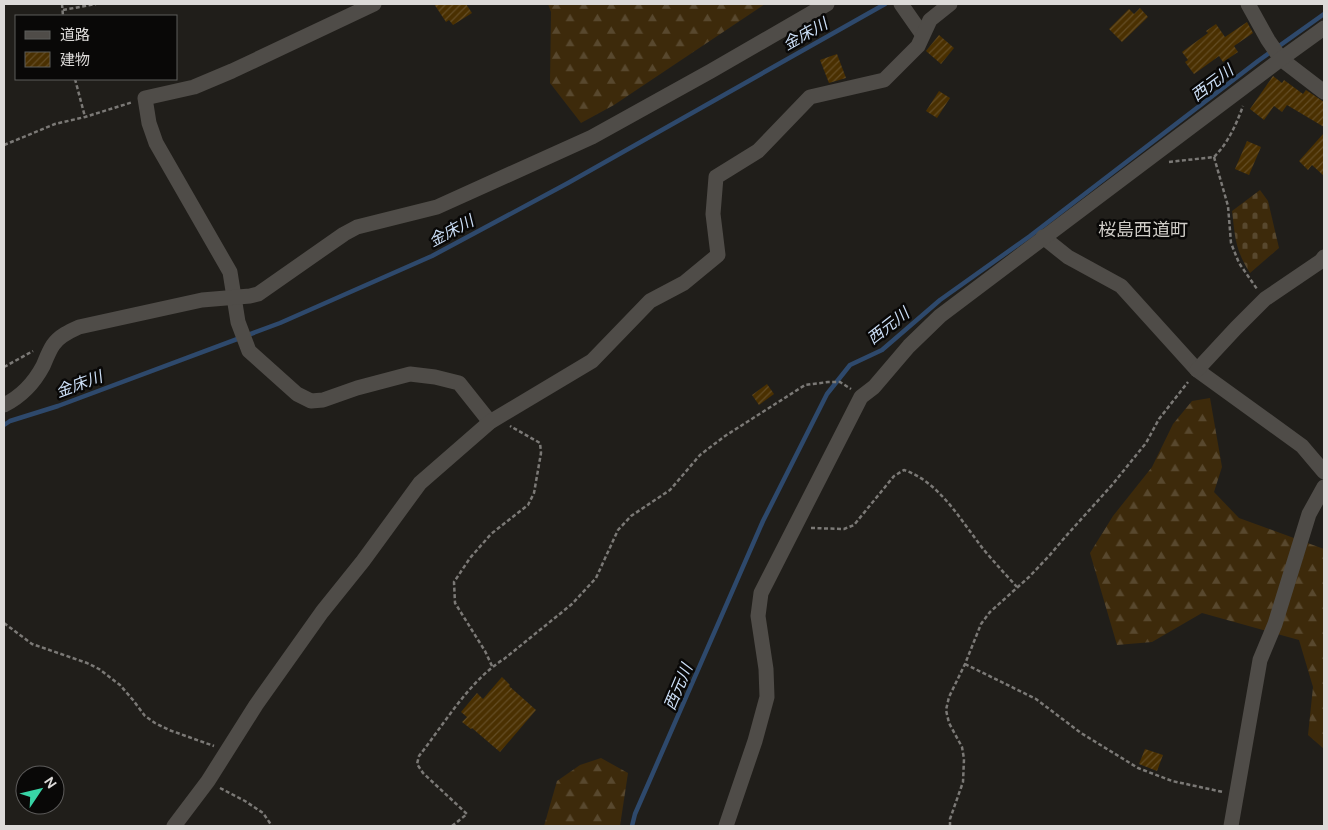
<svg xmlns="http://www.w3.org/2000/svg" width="1328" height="830" font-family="'DM Sans','Noto Sans JP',sans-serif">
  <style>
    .forest { fill: url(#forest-firs) }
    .cemetery { fill: url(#cemetery-stones) }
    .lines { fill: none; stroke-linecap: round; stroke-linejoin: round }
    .stream { stroke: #2e496c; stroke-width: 4.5 }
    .building { fill: url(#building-hatch) }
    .path { stroke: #7b7976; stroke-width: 2.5; stroke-dasharray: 4 2.5; stroke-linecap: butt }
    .street { stroke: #4f4c48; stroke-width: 15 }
    .labels { text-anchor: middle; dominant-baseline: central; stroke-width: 5; stroke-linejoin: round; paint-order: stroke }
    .water-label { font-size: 16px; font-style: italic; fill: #cbdef6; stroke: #090807 }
    .quarter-label { font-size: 18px; fill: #cfccc7; stroke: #090807 }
  </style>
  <defs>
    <pattern id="forest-firs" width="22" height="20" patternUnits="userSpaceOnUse" patternTransform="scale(1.25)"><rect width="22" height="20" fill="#3d2a0b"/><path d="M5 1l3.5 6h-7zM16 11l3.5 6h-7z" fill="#58482e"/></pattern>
    <pattern id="cemetery-stones" width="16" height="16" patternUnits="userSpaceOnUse" patternTransform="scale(1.25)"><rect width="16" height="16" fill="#3d2a0b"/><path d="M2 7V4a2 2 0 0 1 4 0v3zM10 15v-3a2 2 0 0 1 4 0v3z" fill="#58482e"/></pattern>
    <pattern id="building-hatch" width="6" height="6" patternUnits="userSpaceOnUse" patternTransform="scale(1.25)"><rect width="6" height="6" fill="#4a3001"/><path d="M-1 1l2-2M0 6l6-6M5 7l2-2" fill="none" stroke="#644d25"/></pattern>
  </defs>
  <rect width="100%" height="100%" fill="#201e1a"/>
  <g class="forest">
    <path d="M 548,4 L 765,4 L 614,105 L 581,123 L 550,83 L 551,12 Z"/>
    <path d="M 1210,398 L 1222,467 L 1214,492 L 1239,518 L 1324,549 L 1324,749 L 1308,735 L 1313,687 L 1299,640 L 1202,613 L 1152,642 L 1117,645 L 1090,553 L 1113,516 L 1152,467 L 1173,424 L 1192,401 Z"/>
    <path d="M 601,758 L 628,773 L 620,826 L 544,826 L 557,781 L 580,765 Z"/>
  </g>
  <path class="cemetery" d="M 1260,190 L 1268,201 L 1279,248 L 1250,273 C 1235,250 1235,236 1232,211 Z"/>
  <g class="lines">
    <g class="stream">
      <path d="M 4,425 L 10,421 L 58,406 L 280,323 L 432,256 L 568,183 L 885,4"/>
      <path d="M 632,826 L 635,814 L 763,521 L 827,394 L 850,365 L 882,350 L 940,300 L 1030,236 L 1258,61 L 1324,14"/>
    </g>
  </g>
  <g class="building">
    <path d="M 434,4 L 466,4 L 472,13 L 453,25 L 449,20 L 446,22 Z"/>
    <path d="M 1140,8 L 1148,17 L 1122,42 L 1109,29 L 1129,9 L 1134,14 Z"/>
    <path d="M 1247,22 L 1253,33 L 1234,46 L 1238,52 L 1223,62 L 1219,56 L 1194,74 L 1185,62 L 1188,60 L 1182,52 L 1208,33 L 1206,31 L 1216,24 L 1225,37 Z"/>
    <path d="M 939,35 L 954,48 L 941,64 L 926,51 Z"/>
    <path d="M 837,54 L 846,78 L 829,83 L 820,60 Z"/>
    <path d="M 1273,76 L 1282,83 L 1284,80 L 1303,94 L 1306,90 L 1324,102 L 1324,127 L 1287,105 L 1282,112 L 1274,106 L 1264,120 L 1250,109 Z"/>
    <path d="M 939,91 L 950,98 L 937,118 L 926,111 Z"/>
    <path d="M 1324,133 L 1324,176 L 1312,165 L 1308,170 L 1299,161 Z"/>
    <path d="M 1247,141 L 1261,147 L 1249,175 L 1235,169 Z"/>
    <path d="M 767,384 L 774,394 L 759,405 L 752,395 Z"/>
    <path d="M 502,677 L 510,685 L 509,686 L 536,710 L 500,752 L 472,728 L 471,729 L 462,722 L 467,717 L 461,712 L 477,693 L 483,699 Z"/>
    <path d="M 1145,749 L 1163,755 L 1157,771 L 1139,764 Z"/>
  </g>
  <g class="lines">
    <g class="path">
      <path d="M 62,4 L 63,16"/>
      <path d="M 63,10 L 96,4"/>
      <path d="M 75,79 L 85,117"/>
      <path d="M 4,145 L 55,124 L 85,117 L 133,102"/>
      <path d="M 1214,157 L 1228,206 L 1231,243 L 1239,263 L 1257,289"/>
      <path d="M 1169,162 L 1214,157 C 1228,143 1236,125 1243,106"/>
      <path d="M 4,367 L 33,351"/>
      <path d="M 811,528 L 844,529 L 854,525 L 894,476 L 904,470 C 940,482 961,521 984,550 C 995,563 1006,575 1017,587"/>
      <path d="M 4,623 L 32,644 L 87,663 L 99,669 L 120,685 L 133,700 L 145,716 L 155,723 L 169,730 L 214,746"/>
      <path d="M 965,664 L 1036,699 L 1081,733 L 1138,768 L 1172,781 L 1223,792"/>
      <path d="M 492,666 L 485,651 L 455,603 L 454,582 L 470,558 L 491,534 L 528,505 L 534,493 L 541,453 L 540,443 L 510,426"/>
      <path d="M 220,788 L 245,801 L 263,813 L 272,826"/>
      <path d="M 452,826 L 467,814 L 423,773 L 417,764 L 419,756 C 444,724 470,680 504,659 L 572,604 L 596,578 L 618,530 L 631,516 L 670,490 L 700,455 L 725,436 L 805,385 L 828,382 L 840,382 L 851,389"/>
      <path d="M 950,826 L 950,819 L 963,782 L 964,759 L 962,747 L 949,723 L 946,710 L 949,697 L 965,664 L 981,624 L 990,612 L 1029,577 L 1049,556 L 1066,536 L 1112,485 L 1146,443 L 1159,419 L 1188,382"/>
    </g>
    <g class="street">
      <path d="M 374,4 L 232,71 L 194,87 L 145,98 L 149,123 L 156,143 L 230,272 L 238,322 L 249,351 L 297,394 L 311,401 L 323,400 L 357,388 L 410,374 L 435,377 L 459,383 L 490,422"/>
      <path d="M 901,4 L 922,34"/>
      <path d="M 1248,4 L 1268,40 L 1281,59 L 1324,92"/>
      <path d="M 1043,237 L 1068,257 L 1121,286 L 1197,370 L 1302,446 L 1324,472"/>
      <path d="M 1197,370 L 1236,328 L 1265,299 L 1321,261 L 1324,257"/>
      <path d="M 4,405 C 20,397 34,383 43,366 C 46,359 49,351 53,345 C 59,336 70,331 79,327 L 202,300 L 250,296 L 258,294 L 344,234 L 357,227 L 437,207 L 592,137 L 711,71 L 827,4"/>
      <path d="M 174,826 L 208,781 L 256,705 L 322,612 L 363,561 L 420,483 L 490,422 L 592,361 L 650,301 L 684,283 L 718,255 L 713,214 L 716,177 L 758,151 L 810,97 L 884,80 L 918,46 L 930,20 L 950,4"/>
      <path d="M 726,826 L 755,741 L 767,697 L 766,669 L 758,616 L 761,593 L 861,397 L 874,387 L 909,346 L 940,316 L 1281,59 L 1324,28"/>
      <path d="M 1231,826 L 1260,660 L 1275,624 L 1309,514 L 1324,487"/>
    </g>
  </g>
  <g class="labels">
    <g class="water-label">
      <text transform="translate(805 34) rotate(-29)">金床川</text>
      <text transform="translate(1212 83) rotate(-37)">西元川</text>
      <text transform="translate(451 231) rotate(-28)">金床川</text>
      <text transform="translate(888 326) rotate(-38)">西元川</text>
      <text transform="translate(79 384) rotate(-20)">金床川</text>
      <text transform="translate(678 687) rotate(-67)">西元川</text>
    </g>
    <g class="quarter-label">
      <text x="1143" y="230">桜島西道町</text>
    </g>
  </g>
  <rect width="1328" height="830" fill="none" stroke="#dcdad8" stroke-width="10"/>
  <rect x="15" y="15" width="162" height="65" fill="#090807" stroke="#5d5c5b"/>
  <rect x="25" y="31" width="25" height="8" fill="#4f4c48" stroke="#5d5c5b"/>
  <text x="60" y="40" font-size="15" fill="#dcdad8">道路</text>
  <rect x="25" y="52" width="25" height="15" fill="url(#building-hatch)" stroke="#5d5c5b"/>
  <text x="60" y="65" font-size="15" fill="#dcdad8">建物</text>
  <g transform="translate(40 790) rotate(55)"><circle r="24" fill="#090807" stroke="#5d5c5b"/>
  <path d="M0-4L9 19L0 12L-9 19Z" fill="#38d4a6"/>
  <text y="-8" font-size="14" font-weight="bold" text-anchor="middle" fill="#dcdad8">N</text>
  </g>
</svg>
